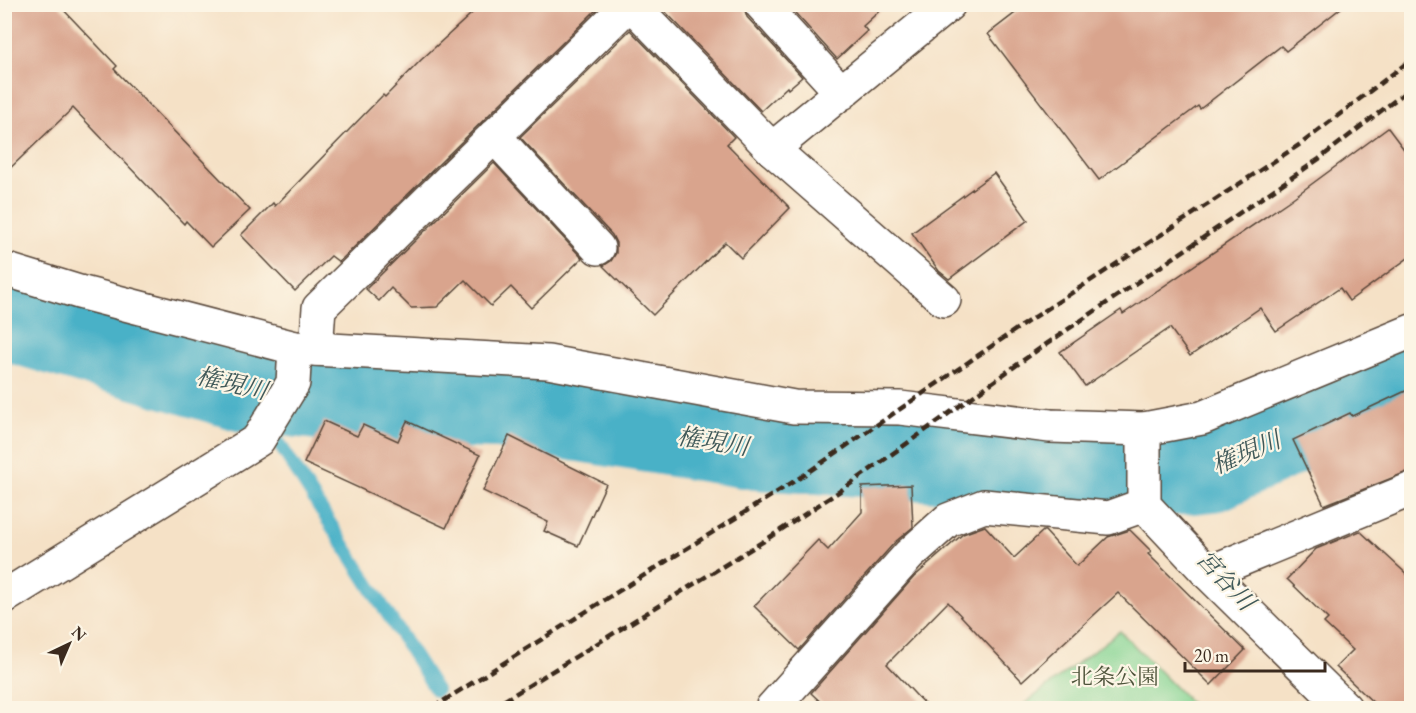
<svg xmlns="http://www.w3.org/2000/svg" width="1416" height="713" font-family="'EB Garamond','Noto Serif JP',serif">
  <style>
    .green { fill: #85d493; stroke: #607f58; stroke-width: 1.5 }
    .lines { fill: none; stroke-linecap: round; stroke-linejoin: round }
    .stream { stroke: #48b1c7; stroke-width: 14 }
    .river { stroke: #48b1c7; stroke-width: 84 }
    .building { fill: #d9a48d }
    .minor-casing { stroke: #574537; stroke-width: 36 }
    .minor { stroke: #fff; stroke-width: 33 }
    .rail { stroke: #3b2a1e; stroke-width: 4.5; stroke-dasharray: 9 4.5; stroke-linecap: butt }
    .labels { text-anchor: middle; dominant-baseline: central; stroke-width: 4.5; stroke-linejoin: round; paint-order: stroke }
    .park-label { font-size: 22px; fill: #4e543b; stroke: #fcf5e5 }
    .water-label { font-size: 24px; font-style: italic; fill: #405959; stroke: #fcf5e5 }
  </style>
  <rect width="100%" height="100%" fill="#fcf5e5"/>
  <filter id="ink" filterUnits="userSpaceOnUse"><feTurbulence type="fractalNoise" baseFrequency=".0167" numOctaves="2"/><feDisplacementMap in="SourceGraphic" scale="12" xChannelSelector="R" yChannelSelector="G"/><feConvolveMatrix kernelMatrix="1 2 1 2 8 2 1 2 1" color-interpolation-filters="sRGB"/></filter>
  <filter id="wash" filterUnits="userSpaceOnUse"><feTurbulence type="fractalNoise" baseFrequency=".008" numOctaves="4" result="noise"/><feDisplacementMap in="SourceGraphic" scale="24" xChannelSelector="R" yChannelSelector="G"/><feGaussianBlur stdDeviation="1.35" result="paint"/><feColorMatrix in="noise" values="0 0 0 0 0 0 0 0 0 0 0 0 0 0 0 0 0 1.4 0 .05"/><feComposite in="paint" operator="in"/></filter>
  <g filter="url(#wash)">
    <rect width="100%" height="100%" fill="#f5e1c6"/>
    <path class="green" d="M 1120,631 L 1196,708 L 1019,708 Z"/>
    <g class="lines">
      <path class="stream" d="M 245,390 L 436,690"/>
      <path class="river" d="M 4,318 L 245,390 L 374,404 L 499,407 L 757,448 L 941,460 L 1063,479 L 1132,478 L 1212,470 L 1412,376"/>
    </g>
    <g id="blocks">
      <g class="building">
        <path d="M 4,4 L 58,4 L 117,66 L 114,69 L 250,210 L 211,247 L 186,221 L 184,224 L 73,108 L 4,174 Z"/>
        <path d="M 482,4 L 602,4 L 339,262 L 331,256 L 295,291 L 241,235 L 273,203 L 275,206 L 383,95 L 385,97 L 421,60 Z"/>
        <path d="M 658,4 L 743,4 L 747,17 L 802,77 L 788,89 L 787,87 L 761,111 Z"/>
        <path d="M 787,4 L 887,4 L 863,26 L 867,31 L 837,59 Z"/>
        <path d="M 1027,4 L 1346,4 L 1286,51 L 1281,46 L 1200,109 L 1198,106 L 1099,180 L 988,34 Z"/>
        <path d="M 630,30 L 734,137 L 727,144 L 790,208 L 741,258 L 725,242 L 653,315 L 603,266 L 611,261 L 616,253 L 616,243 L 612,235 L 520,137 Z"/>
        <path d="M 1388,128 L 1412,160 L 1412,255 L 1349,301 L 1340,288 L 1276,331 L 1260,308 L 1190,356 L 1170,328 L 1085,386 L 1060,352 L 1121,310 L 1123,314 L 1290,200 Z"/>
        <path d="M 494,163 L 582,258 L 531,308 L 511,287 L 491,306 L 465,280 L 437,307 L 411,308 L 391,288 L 379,301 L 366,289 Z"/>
        <path d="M 994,173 L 1028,220 L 949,279 L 939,271 L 912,233 Z"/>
        <path d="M 1412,388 L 1412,470 L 1324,505 L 1293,440 L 1350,413 L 1352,416 Z"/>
        <path d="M 324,421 L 357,436 L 363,425 L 398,441 L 407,421 L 480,455 L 446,528 L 304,463 Z"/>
        <path d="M 509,436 L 606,484 L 578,546 L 544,531 L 548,522 L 483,491 Z"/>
        <path d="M 911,485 L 913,527 L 895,542 L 799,650 L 754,606 L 818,540 L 828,550 L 862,512 L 862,487 Z"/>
        <path d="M 985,526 L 1014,558 L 1043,531 L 1045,531 L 1077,566 L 1108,537 L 1130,530 L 1151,551 L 1148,554 L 1245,650 L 1211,685 L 1118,593 L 1022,681 L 948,602 L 887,664 L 928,708 L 827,708 L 811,693 L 914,577 L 963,534 Z"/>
        <path d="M 1360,531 L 1412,579 L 1412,708 L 1379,708 L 1336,667 L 1353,650 L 1324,623 L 1328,619 L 1287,579 L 1316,549 Z"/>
      </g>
    </g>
  </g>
  <g filter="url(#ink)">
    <use href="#blocks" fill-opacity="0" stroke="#574537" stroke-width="1.5"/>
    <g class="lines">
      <g class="minor-casing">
        <g id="minor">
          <path d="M 631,4 L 772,149 L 949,4"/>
          <path d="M 761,4 L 842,93"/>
          <path d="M 494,136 L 598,248"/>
          <path d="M 772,149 L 944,300"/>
          <path d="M 4,269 L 79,292 L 295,348 L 548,362 L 794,407 L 900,408 L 1050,426 L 1144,429 L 1202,418 L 1412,331"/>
          <path d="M 316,349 L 319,308 L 629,4"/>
          <path d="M 1144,429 L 1144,505 L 1208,573 L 1345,708"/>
          <path d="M 1208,573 L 1412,489"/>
          <path d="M 4,597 L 258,440 L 293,383 L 295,348"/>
          <path d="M 772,708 L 909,555 L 948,520 L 984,506 L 1108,518 L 1144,505"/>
        </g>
      </g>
      <use href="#minor" class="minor"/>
      <g class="rail">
        <path d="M 432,708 L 801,477 L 1021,326 L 1302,143 L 1412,59"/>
        <path d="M 492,708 L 764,541 L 846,487 L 1039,349 L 1319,159 L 1412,87"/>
      </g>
    </g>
  </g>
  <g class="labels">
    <g class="park-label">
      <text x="1115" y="676">北条公園</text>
    </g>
    <g class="water-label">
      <text transform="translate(232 383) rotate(13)">権現川</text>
      <text transform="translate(713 441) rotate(9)">権現川</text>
      <text transform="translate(1246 452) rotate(-23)">権現川</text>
      <text transform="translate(1226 580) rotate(47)">宮谷川</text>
    </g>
  </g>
  <rect width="1416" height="713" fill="none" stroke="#fcf5e5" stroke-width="24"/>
  <g transform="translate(69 644) rotate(44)" stroke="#fcf5e5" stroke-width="4.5" paint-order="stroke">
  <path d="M0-4.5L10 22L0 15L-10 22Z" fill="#3b2a1e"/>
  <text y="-9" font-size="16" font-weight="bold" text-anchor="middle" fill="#3b2a1e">N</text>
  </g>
  <path d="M1185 662v9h140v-9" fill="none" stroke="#3b2a1e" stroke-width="3"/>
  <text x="1194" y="662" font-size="18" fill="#3b2a1e" stroke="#fcf5e5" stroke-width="4.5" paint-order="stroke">20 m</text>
</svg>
